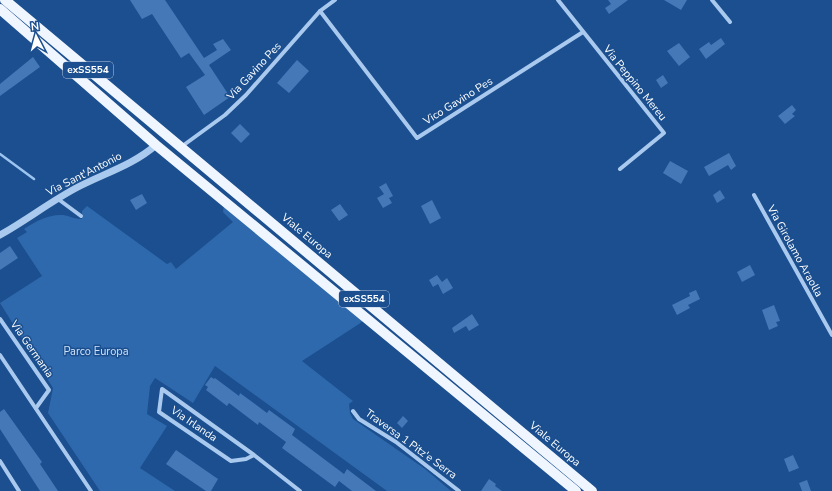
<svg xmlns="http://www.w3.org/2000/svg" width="832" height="491" font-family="'Nunito Sans',sans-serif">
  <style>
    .green { fill: #2e69ad }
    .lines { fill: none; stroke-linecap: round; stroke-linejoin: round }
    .stream { stroke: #9cc4f0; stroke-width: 2.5 }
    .building { fill: #4478b7 }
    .minor { stroke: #a9c9ee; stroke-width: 4 }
    .tertiary { stroke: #a9c9ee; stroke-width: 7 }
    .primary { stroke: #f0f6ff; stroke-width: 10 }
    .labels { text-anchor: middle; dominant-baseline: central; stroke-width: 3; stroke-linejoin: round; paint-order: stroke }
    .shield { fill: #1b4f8f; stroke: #bbcadd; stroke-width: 1 }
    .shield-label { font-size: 10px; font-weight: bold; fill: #fff }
    .street-label { font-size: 11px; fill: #fff; stroke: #1b4f8f }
    .park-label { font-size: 11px; fill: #cfe3fa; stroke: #1b4f8f }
  </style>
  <rect width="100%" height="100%" fill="#1b4f8f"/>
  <path class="green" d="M 224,205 L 365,319 L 359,324 L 302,361 L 353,401 L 349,404 L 350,413 L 353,419 L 425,469 L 451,491 L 387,491 L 215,366 L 193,403 L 155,378 L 150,386 L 147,414 L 167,426 L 140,468 L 175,491 L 100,491 L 48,413 L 53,388 L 0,303 L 42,276 L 17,238 L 27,232 L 24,229 C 36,221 49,214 63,215 C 70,216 74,219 82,219 L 82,211 L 87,206 L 167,264 L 171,262 L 176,269 L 233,222 L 223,212 Z"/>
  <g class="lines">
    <path class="stream" d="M 0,154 L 34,179"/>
  </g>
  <g class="building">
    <path d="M 130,0 L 165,0 L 204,58 L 217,50 L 213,44 L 223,39 L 231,50 L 209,65 L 230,97 L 204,115 L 186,87 L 205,75 L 189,53 L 181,58 L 152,14 L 142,19 Z"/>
    <path d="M 608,0 L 628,0 L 609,14 L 605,8 L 611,4 Z"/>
    <path d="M 664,0 L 687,0 L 681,10 Z"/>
    <path d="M 721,38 L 725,44 L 706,59 L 699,49 L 709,42 L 711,45 Z"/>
    <path d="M 679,43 L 690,57 L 679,66 L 667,51 Z"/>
    <path d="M 33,57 L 40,67 L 0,96 L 0,84 Z"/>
    <path d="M 297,60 L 309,71 L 289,93 L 277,83 Z"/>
    <path d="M 663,75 L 668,83 L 661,88 L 656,80 Z"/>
    <path d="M 792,105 L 796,110 L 792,114 L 795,116 L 785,124 L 778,116 Z"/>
    <path d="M 240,124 L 250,134 L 241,143 L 231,133 Z"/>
    <path d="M 729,153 L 736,166 L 731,170 L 728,165 L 709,176 L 704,167 Z"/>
    <path d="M 670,161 L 688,171 L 681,184 L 663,173 Z"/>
    <path d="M 386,183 L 393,196 L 389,198 L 392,203 L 383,208 L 377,198 L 384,194 L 379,187 Z"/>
    <path d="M 720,190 L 725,198 L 717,203 L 713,195 Z"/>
    <path d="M 142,194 L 147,203 L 136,210 L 130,200 Z"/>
    <path d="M 432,200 L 441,218 L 430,224 L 421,206 Z"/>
    <path d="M 340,204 L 348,215 L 339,221 L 331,210 Z"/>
    <path d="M 10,246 L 18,258 L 0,270 L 0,253 Z"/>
    <path d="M 750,265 L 755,275 L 742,282 L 737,272 Z"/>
    <path d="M 437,275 L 442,282 L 447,278 L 453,288 L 443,294 L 438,284 L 433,287 L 429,280 Z"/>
    <path d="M 696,290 L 700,299 L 688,305 L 690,308 L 677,315 L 672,305 L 690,296 L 689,293 Z"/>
    <path d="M 774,305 L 780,321 L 776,322 L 778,326 L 769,330 L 762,310 Z"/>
    <path d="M 472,314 L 479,325 L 469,331 L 466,326 L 454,333 L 452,328 Z"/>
    <path d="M 211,377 L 214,379 L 215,378 L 239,396 L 240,393 L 267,413 L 269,410 L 295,429 L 292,435 L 344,474 L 347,469 L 376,491 L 352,491 L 339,481 L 335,487 L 282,448 L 286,442 L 259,422 L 258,425 L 229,403 L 227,406 L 206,390 L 208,387 L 205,385 Z"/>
    <path d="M 4,409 L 42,462 L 40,464 L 58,491 L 40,491 L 0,429 L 0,412 Z"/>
    <path d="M 403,416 L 408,421 L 402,428 L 397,423 Z"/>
    <path d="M 176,450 L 218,479 L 211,491 L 206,491 L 166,464 Z"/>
    <path d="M 793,455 L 799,468 L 789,472 L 784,459 Z"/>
    <path d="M 489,479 L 496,484 L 495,486 L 502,491 L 481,491 Z"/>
    <path d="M 807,480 L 811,491 L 802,491 L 799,483 Z"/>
  </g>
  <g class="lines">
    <g class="minor">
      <path d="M 558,0 L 664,133 L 620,169"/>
      <path d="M 712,0 L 730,22"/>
      <path d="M 320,11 L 417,138 L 583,32"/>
      <path d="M 181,147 L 225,115 L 246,95 L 320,11 L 335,0"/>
      <path d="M 754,195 L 832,335"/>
      <path d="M 58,199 L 81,216"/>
      <path d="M 0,319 L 49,390 L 36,408"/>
      <path d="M 0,355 L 91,491"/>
      <path d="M 353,411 L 359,419 L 396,442 L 459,491"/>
      <path d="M 254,455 L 246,459 L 231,461 L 159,412 L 162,389 L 254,455 L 300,491"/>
      <path d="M 0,461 L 19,491"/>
    </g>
    <path class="tertiary" d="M 0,235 C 27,220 51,201 78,187 C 105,173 133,165 156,145"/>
    <g class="primary">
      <path d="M 5,0 L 592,491"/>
      <path d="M 0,9 L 156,145 L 576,491"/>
    </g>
  </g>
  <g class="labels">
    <g class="shield">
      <rect x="63" y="62" width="50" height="16" rx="3"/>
      <rect x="339" y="291" width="50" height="16" rx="3"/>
    </g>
    <g class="shield-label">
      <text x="88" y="70">exSS554</text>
      <text x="364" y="299">exSS554</text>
    </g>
    <g class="street-label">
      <text transform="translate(254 71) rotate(-47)">Via Gavino Pes</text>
      <text transform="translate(635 83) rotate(51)">Via Peppino Mereu</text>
      <text transform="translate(458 101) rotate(-32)">Vico Gavino Pes</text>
      <text transform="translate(84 174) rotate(-27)">Via Sant'Antonio</text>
      <text transform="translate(307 236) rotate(40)">Viale Europa</text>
      <text transform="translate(795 251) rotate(61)">Via Girolamo Araolla</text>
      <text transform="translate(32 349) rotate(55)">Via Germania</text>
      <text transform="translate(194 424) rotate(34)">Via Irlanda</text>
      <text transform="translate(411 444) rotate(36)">Traversa 1 Pitz'e Serra</text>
      <text transform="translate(555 444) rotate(40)">Viale Europa</text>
    </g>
    <g class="park-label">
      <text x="96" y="351">Parco Europa</text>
    </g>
  </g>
  <g transform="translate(36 36) rotate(354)" stroke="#1b4f8f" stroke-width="3" paint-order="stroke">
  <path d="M0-3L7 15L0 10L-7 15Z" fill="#ffffff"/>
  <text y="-6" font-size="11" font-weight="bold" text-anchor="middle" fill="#ffffff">N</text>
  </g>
</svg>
